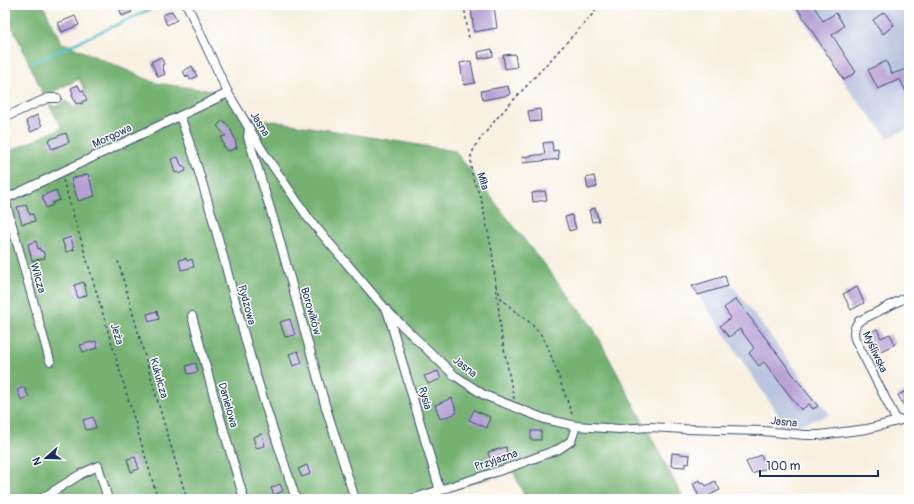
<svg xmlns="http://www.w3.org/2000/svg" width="914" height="504" font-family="Pangolin,sans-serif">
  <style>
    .industrial { fill: #bac4de }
    .forest { fill: #75b272; stroke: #487068 }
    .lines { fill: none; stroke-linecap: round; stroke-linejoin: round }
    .stream { stroke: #52c0c8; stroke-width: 2.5 }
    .building { fill: #b6a0d3 }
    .minor-casing { stroke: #3c4c72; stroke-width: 10 }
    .path { stroke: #3c4c72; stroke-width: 1.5; stroke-dasharray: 3 3; stroke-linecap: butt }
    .minor { stroke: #fff; stroke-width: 8 }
    .labels { text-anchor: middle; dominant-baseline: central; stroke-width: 3; stroke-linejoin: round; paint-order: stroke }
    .street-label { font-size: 11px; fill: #1b2f5e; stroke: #fff }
  </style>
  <rect width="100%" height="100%" fill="#fff"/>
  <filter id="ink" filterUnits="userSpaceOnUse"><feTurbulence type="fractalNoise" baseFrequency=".025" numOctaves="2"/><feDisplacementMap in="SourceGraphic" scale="8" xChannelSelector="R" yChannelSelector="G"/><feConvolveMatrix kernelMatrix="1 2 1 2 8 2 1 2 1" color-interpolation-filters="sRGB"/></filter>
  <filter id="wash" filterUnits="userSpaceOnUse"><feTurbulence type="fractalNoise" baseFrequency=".012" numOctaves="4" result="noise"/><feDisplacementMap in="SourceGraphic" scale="16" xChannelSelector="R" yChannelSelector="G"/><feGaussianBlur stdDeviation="0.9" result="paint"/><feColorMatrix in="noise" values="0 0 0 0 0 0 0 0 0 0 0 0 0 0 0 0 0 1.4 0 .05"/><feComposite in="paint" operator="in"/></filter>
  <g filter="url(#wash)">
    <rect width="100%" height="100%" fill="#f8f0e1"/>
    <g class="industrial">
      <path d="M 794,5 L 909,5 L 909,128 L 888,138 L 850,91 Z"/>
      <path d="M 725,276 L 830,415 L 787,428 L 692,286 Z"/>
    </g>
    <path class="forest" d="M 5,5 L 43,5 L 61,42 L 156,83 L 221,92 L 249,117 L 455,151 L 592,326 L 684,499 L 526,499 L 513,471 L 421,499 L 5,499 L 5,153 L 62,128 L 47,101 L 55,107 L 67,101 L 74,108 L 90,100 L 79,79 L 44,96 L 5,10 Z"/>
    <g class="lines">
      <path class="stream" d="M 32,63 L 160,5"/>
    </g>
    <g id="blocks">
      <g class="building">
        <path d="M 118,5 L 129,5 L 132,12 L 122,16 Z"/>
        <path d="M 795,5 L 813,5 L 823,21 L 836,13 L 844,26 L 832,35 L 856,72 L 844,80 Z"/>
        <path d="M 494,6 L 497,28 L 474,32 L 471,9 Z"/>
        <path d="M 172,11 L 177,20 L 167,25 L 163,15 Z"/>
        <path d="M 884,12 L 894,25 L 883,34 L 873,20 Z"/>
        <path d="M 75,16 L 79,25 L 62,32 L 58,23 Z"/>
        <path d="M 492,49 L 493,56 L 479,59 L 478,52 Z"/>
        <path d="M 515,54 L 517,67 L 505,69 L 503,55 Z"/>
        <path d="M 161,57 L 164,64 L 162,65 L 165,74 L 158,77 L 151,62 Z"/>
        <path d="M 471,61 L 475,83 L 464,85 L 460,63 Z"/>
        <path d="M 886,61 L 892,74 L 909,68 L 909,98 L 900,79 L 878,89 L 868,70 Z"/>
        <path d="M 192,66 L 197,76 L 190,80 L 188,75 L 186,77 L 183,71 Z"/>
        <path d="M 78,85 L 81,91 L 83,90 L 87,100 L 83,101 L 82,104 L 79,103 L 76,104 L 72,95 L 73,94 L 71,88 Z"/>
        <path d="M 508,86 L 510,95 L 483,100 L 481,91 Z"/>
        <path d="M 540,109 L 541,121 L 530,122 L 528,111 Z"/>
        <path d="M 37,115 L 42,126 L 31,132 L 26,121 Z"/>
        <path d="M 223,120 L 230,128 L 235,139 L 237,149 L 235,147 L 235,149 L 227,151 L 225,147 L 224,147 L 221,137 L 226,136 L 217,126 Z"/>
        <path d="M 66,133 L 69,142 L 52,149 L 48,140 Z"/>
        <path d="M 552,142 L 553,151 L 558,150 L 559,159 L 523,163 L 522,157 L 545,154 L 543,143 Z"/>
        <path d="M 178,157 L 181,165 L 185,167 L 186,171 L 179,174 L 178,172 L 175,173 L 171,159 Z"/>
        <path d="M 88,174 L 95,196 L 78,201 L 71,179 Z"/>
        <path d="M 594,176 L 597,187 L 588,189 L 586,178 Z"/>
        <path d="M 56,190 L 60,200 L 52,203 L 53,205 L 46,208 L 42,196 Z"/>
        <path d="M 545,191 L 547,200 L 533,202 L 532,193 Z"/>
        <path d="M 26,205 L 28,212 L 29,212 L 30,215 L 33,214 L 35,221 L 22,224 L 17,207 Z"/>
        <path d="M 595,208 L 599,221 L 592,222 L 589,210 Z"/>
        <path d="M 572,215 L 576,229 L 569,231 L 565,217 Z"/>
        <path d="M 71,237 L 74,250 L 66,252 L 62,240 Z"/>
        <path d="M 36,241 L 38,249 L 40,248 L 40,251 L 43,251 L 45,258 L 32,261 L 28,244 Z"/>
        <path d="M 186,258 L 187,261 L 192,259 L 194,267 L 181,270 L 179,260 Z"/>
        <path d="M 725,276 L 728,286 L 698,295 L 692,286 Z"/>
        <path d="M 84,282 L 87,295 L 78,298 L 74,285 Z"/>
        <path d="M 857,287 L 864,303 L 851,310 L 843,294 Z"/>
        <path d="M 736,299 L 807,393 L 818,406 L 813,409 L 809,404 L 801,410 L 764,362 L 759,366 L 749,353 L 754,348 L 740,329 L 729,337 L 720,326 L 731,318 L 724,308 Z"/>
        <path d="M 157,311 L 159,319 L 149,322 L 147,314 Z"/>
        <path d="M 290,319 L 295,335 L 285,337 L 280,322 Z"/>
        <path d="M 877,329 L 881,338 L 890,334 L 895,344 L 877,353 L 867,334 Z"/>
        <path d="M 96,341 L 98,348 L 83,352 L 80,345 Z"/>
        <path d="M 298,351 L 302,363 L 293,366 L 289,354 Z"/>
        <path d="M 196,363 L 198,372 L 188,374 L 186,366 Z"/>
        <path d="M 438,371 L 441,379 L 428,384 L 424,376 Z"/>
        <path d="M 24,387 L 29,397 L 22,401 L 17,390 Z"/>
        <path d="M 909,390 L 909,403 L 904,406 L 898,395 Z"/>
        <path d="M 452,398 L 457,413 L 440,419 L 435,405 Z"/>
        <path d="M 474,410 L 490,417 L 487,428 L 469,420 Z"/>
        <path d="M 93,417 L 96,428 L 86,430 L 83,420 Z"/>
        <rect x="531" y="431" width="10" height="9"/>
        <path d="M 262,434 L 265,446 L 256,448 L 253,437 Z"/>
        <path d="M 506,447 L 508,458 L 490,462 L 488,452 Z"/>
        <path d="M 672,453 L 690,455 L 689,464 L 685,463 L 685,467 L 671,466 Z"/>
        <path d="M 761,455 L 767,468 L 752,474 L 746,462 Z"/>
        <path d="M 135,457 L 139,469 L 131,472 L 127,459 Z"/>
        <path d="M 307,465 L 310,474 L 302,477 L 298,469 Z"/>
        <path d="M 700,480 L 702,484 L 704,483 L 706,486 L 715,481 L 720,490 L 708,496 L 709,499 L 700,499 L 693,483 Z"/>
        <path d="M 280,484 L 283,491 L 274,495 L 271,488 Z"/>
      </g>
    </g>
  </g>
  <g filter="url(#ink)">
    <use href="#blocks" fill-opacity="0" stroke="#3c4c72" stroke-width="1"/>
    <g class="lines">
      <g class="minor-casing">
        <g id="minor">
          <path d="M 187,5 L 228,93 L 264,153 L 309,219 L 388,312 L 454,375 L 484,395 L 545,419 L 576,426 L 619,429 L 650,427 L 684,429 L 763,431 L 805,435 L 820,435 L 867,429 L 909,418"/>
          <path d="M 180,116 C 206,187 224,261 244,334 C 259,390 278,444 296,499"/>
          <path d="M 5,117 L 48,98 L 57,98"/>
          <path d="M 249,128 L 248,137 L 277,231 L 326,408 L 355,499"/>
          <path d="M 5,199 L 228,93"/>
          <path d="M 5,200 L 50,361"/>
          <path d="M 388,313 L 440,491"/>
          <path d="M 192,316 L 215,400 L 244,499"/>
          <path d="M 897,421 L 855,339 C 853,331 854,327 859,321 L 909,296"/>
          <path d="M 41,499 L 81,474 L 98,466 L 108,499"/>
          <path d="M 412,499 L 508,468 L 559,449 L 571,441 L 576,426"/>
        </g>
      </g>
      <g class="path">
        <path d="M 464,5 L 469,39"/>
        <path d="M 63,180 L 158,499"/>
        <path d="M 118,261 L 163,420 L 187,499"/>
        <path d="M 496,286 L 501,298 L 511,308 L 528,321 L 540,333 L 548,347 L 573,417"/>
        <path d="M 514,399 L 502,339 L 492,251 L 481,198 L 473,179 L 471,167 L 471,156 L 475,146 L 497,118 L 601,5"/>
      </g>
      <use href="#minor" class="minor"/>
    </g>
  </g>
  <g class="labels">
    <g class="street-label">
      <text transform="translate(260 124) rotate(59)">Jasna</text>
      <text transform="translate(112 136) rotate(-25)">Morgowa</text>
      <text transform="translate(483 181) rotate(72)">Miła</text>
      <text transform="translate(38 278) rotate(74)">Wilcza</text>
      <text transform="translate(247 305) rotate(75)">Rydzowa</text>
      <text transform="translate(311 311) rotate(74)">Borowików</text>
      <text transform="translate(117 334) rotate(73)">Jeża</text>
      <text transform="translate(875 352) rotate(65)">Myśliwska</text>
      <text transform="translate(465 367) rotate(38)">Jasna</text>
      <text transform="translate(159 378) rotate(74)">Kukułcza</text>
      <text transform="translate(425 398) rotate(74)">Rysia</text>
      <text transform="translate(228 405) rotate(74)">Danielowa</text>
      <text transform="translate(784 422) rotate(6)">Jasna</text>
      <text transform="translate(496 460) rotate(-19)">Przyjazna</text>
    </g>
  </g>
  <rect width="914" height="504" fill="none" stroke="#fff" stroke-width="20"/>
  <g transform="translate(46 458) rotate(250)" stroke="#ffffff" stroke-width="3" paint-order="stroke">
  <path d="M0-3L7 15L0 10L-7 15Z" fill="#1b2f5e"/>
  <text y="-6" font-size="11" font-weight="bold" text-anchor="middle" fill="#1b2f5e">N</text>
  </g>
  <path d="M760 470v6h118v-6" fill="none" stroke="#1b2f5e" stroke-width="2"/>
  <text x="766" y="470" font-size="12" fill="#1b2f5e" stroke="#ffffff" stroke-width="3" paint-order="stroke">100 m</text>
</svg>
